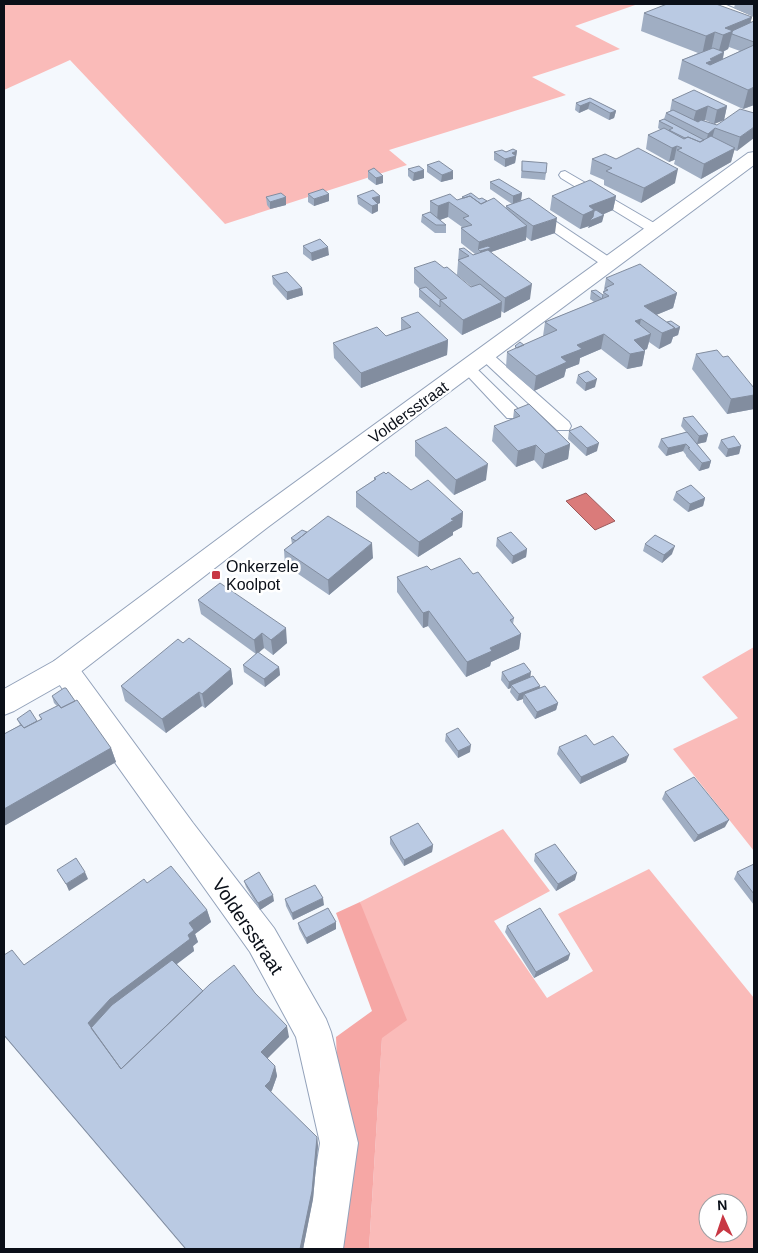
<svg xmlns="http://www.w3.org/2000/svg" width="758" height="1253" font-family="Arial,sans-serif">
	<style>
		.green { fill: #fabbb9; fill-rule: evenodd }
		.forest { fill: #f6a7a5 }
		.water { fill: #da7b7a; stroke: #9c5b5d }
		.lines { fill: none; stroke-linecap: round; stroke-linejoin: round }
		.service-casing { stroke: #93a2ba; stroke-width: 2 }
		.minor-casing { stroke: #93a2ba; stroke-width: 2 }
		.tertiary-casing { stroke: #93a2ba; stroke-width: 2 }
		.service { fill: #fff; fill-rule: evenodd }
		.minor { fill: #fff; fill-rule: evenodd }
		.tertiary { fill: #fff; fill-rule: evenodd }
		.wall { fill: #a0aec3; fill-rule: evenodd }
		.shaded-wall { fill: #828d9f }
		.building { fill: #bacae3; stroke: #828d9f }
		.poi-dot { fill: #c83844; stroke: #fff; stroke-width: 2 }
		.labels { text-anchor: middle; stroke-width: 5; stroke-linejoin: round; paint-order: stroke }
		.street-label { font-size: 16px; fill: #0a0f18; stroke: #fff }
		.poi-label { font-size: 16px; fill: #0a0f18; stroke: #fff; text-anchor: start }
		.near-street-label { font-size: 19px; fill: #0a0f18; stroke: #fff }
	</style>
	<rect width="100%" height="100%" fill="#f4f8fd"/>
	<!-- green -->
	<path class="green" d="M4,4H638L575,26L620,49L532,77L566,95L389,150L407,165L225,224L70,60L4,90Z
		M754,647V851L673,749L738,718L702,677Z
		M503,829L550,891L494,921L547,998L593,971L558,914L649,869L754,998V1249H369L382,1037L360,902ZM708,1203H738V1233H708Z"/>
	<!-- forest -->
	<path class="forest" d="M360,902L407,1020L382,1038L369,1249H329L340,1137L336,1037L372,1011L336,913Z"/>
	<!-- water -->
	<path class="water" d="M586,493L615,521L595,530L566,501Z"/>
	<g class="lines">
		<defs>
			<path id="service" d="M711,4H724L754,17V23Z
				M565,171L661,227L662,230L656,234L651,233L561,178L559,175L561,172Z
				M536,210L540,211L615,261L617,264L615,267H605L532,217L530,214L532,211Z
				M485,351L490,352L569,422L571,426L569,430H557L480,358L478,355L480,352Z
				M468,363L473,365L519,410L521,414L519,418H507L463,371L461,368L463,365Z"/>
			<path id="minor" d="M64,658L74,661L193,823L274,928L326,1019L331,1032L358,1143L343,1249H303L320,1143L296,1037L250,952L54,677L50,669L54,661Z"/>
			<path id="tertiary" d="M754,152V165L268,527L74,677L14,711L4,715V689L54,661L250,515L748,153Z"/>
		</defs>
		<!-- service casing -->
		<use href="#service" class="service-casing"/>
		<!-- minor casing -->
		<use href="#minor" class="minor-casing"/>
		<!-- tertiary casing -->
		<use href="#tertiary" class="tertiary-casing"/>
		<!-- service -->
		<use href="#service" class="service"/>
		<!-- minor -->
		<use href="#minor" class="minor"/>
		<!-- tertiary -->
		<use href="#tertiary" class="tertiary"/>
	</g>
	<!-- wall -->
	<path class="wall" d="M735,4H754V17L734,8Z
		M644,13L752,17L750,23L754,21V105L743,109L678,79L682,60L698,53L641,31ZM729,47L740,51L723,59L724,52H723L728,49Z
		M590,98L616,111L614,118L609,120L588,109L579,113L575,110L576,103Z
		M672,100L727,106L724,120L714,124L705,120L704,121L717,125L754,113L737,151L734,150L731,162L701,179L674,164L675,160H674L669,162L646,149L648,135L661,130L658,128L659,121L664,119L666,113L670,111Z
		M517,151L515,163L505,167L494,160V152Z
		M592,159H616L675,183L641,203L604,185V180L590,174Z
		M522,161L546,173L545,180L521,178Z
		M427,165L453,179L441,182L427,172Z
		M408,169L424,170V178L413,181L408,176Z
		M368,171L383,176V183L376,185L368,179Z
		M490,182L522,193L521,200L555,233L531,241L526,237V240L491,252L530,299L504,313L501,311V317L462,335L419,297V289H420L414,283V268H444L471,287H472L457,275L459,249L473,255L475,254L461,243V228L462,227L448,217L440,220L446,225V233H435L421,222L422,215L430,212V201L457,200L462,198V197L479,199L506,208V206L512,204L490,189Z
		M308,194H329V201L314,206L308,202Z
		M357,196L380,203L378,204V211L372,214L358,204Z
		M552,196H616L613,210L603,214L602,222L588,228L589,226L580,229L550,210Z
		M266,197H286V205L270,209L267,205Z
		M303,246L329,255L312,261L303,254Z
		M272,276L302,288L303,295L287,300L273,284Z
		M606,278L677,293L673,308L656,315L667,322L680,327L678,335L673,337L671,343L659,349L649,342L647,349L644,350L645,351L642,366L627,369L601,349L580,358L579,364L566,369L564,377L534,391L506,367L507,352L515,349V346L524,345L543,336L545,322L594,302L590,299L591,291L603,295Z
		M401,318L448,340L447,355L361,388L334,358L333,343L386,336L401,330Z
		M696,354L723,357L754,388V409L727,414L692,369Z
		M578,375L595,387L585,391L576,383Z
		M514,410L570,444L568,459L542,469L534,460L516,467L492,441L494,426L513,419Z
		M683,418L708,434L706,442L697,444L711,461L709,468L699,471L686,456V455L683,451L666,456L658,447L661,439L686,432L681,426Z
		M569,431L597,451L586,456L568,439Z
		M721,440L741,446L739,454L726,457L718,448Z
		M415,441L486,480L454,495L415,456Z
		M374,478L411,490L463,512L462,527L453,532V535L418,557L356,507V492L374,480Z
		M676,492L705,498L703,506L688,512L673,500Z
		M291,538L373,558L329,595L285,565L284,550L292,544Z
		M497,538L527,549L526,557L512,564L496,546Z
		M645,544L672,554L662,563L643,551Z
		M431,570L473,574L514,618L513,624L521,634L519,649L491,662L490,666L466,677L428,626L423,628L397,592V577Z
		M198,600L287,643L273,655L264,648L258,653L279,667L280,675L265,687L244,672L243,665L256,654L201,614Z
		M183,643L231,669L233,684L205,708L202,706L166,733L125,701L121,686Z
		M502,672L530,677L540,688L558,703L556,710L535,719L523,702V699L517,701L510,692L511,688L508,689L501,680Z
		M52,696L75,701L111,748L116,762L4,826V734L20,725L17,719L37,721L41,719L39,715L57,706L54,703Z
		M446,734L470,752L458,758L445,741Z
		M594,745L626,762L580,784L557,754L559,747Z
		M665,792L725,827L694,842L662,799Z
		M390,837L433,845L432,852L404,866L390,844Z
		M535,854L575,880L556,891L534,861Z
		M754,864V905L734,879L737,872Z
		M244,881L274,901L260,910L246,887Z
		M147,883L207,910L211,922L195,934L198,942L193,946L194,951L177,964L203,991L255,993L289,1037L267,1058L275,1066L277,1076L272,1090L271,1092L317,1137L318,1146L313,1199L303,1249H185L4,1036V955L24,965Z
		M285,899L324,905L293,920L286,906Z
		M298,923L336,929L307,944L299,929Z
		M507,926L570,954L568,960L534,978L505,932Z"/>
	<!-- shaded-wall -->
	<path class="shaded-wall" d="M752,17L747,35L732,34L728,49L718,54L725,28Z
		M715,32L711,51L702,55L706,36Z
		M724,52L720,71L706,63L710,59Z
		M754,87V105L743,109L748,90Z
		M590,102L588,109L579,113L580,106Z
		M708,106L705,120L692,125L696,111Z
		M727,106L724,120L714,124L717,110Z
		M616,111L614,118L609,120L610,113Z
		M754,127V138L737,151L740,137Z
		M715,128L711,142L705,145L708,134Z
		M677,146L674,160L669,162L672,148Z
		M735,148L731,162L701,179L704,164Z
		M517,151L515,163L505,167V159L512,153Z
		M678,169L675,183L641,203L644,188Z
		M424,170V178L413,181L414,173Z
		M453,171V179L441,182L442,175Z
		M383,176V183L376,185V178Z
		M522,193L521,200L513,204V196Z
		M329,194V201L314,206V199Z
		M380,196V203L372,206V198Z
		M616,196L613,210L593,219L604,215L602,222L588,228L589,226L580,229L583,215L589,206Z
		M286,197V205L270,209V202Z
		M449,202L448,217L437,221L438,206Z
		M378,204V211L372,214V206Z
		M557,218L555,233L531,241L533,226Z
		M527,226L526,240L491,252L480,259V251L478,249L479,242Z
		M328,247L329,255L312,261L311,253Z
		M532,284L530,299L504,313L505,298Z
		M302,288L303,295L287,300V292Z
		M677,293L673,308L644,320V306Z
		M502,302L501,317L462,335L463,320Z
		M641,319L638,334L635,321Z
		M680,327L678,335L673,337L671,343L659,349L662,333L675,328Z
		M604,334L601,349L580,358L579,364L566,369L564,377L534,391L536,376L577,345Z
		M651,334L647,349L640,352L645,351L642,366L627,369L630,354L634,340Z
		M448,340L447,355L361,388V373Z
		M597,379L595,387L585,391L586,383Z
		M754,395V409L727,414L731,399Z
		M708,434L706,442L697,444L699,436Z
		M599,443L597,451L586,456L587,448Z
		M570,444L568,459L542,469L545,454Z
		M686,444L683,451L666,456L668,448Z
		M536,445L534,460L516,467L518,451Z
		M741,446L739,454L726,457L728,449Z
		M711,461L709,468L699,471L702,463Z
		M488,464L486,480L454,495L456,480Z
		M705,498L703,506L688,512L690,504Z
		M463,512L462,527L453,532V535L418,557L419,542L451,519Z
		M372,543L373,558L329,595L328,580Z
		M675,546L672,554L662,563L664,555Z
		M527,549L526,557L512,564L513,556Z
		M429,611L428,626L423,628V613Z
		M286,628L287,643L273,655L271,640Z
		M262,633L264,648L256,655L254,640Z
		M521,634L519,649L491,662L490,666L466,677L467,662L490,648Z
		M279,667L280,675L265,687L264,679Z
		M231,669L233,684L205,708L202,694Z
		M531,672L530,680L511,685V688L508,689L509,682Z
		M540,686L539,693L524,694L523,699L517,701L519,694Z
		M199,692L202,706L166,733L162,719Z
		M558,703L556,710L535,719L537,712Z
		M471,745L470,752L458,758V751Z
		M111,748L116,762L4,826V809Z
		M629,755L626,762L580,784L581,777Z
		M729,820L725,827L694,842L698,835Z
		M433,845L432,852L404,866V860Z
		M85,872L88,879L69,891L66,884Z
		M577,873L575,880L556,891L558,884Z
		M273,895L274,901L260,910L258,903Z
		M323,898L324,905L293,920L292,913Z
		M207,910L211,922L195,934L198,942L193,946L194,951L115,1010L95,1033L88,1023L110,999L189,923Z
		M336,922V929L307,944L306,938Z
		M570,954L568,960L534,978L536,972Z
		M287,1026L289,1037L264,1062L261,1052Z
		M275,1066L277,1076L272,1090L268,1096L265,1086Z
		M317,1137L318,1146L313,1199L303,1249H300Z"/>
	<!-- building -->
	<path class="building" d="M667,4H716L752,17L725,28L733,31L723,35L715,32L706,36L644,13Z
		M754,21V42L732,34V31Z
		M754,45V87L748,90L682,60L713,48L724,52L710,59L713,60L706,63L710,65Z
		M694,90L727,106L717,110L708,106L696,111L672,100Z
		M590,98L616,111L610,113L590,102L580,106L576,103Z
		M740,109L754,113V127L740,137L715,128L708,134L666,113L673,110L698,122L701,120L717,125Z
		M664,119L704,140L700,142L688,137L685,138L669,130L673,128L659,121Z
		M664,128L684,139L688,137L700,142L711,136L735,148L704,164L677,150L682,148L677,146L672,148L648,135Z
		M638,148L678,169L644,188L606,171L612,168L592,159L605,154L616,159Z
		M513,149L517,151L512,153L516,156L505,159L494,152L502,150L506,152Z
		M439,161L453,171L442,175L427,165Z
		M522,161L547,163L546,173L522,171Z
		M419,166L424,170L414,173L408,169Z
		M374,168L383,176L376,178L368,171Z
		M499,179L522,193L513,196L490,182Z
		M590,180L616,196L589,206L594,210L583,215L552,196Z
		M323,189L329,194L314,199L308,194Z
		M373,190L380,196L372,198L378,204L372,206L357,196Z
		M281,193L286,197L270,202L266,197Z
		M471,193L479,199L482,198L487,201L481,204L470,196L464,198L462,197Z
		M450,194L457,200L470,196L481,204L494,198L527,226L479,242L461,228L472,225L463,218L469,216L449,202L438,206L430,201Z
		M529,198L557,218L533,226L506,206Z
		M596,210L604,215L589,221L593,217L594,211Z
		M430,212L446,225H436L422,215Z
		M320,239L328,247L311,253L303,246Z
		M488,246L491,248L480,251L478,249Z
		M464,248L473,255L488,250L532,284L505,298L458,260L469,256L459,249Z
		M435,261L444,268L447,267L471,287L480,284L502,302L463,320L440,300L447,298L414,268Z
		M640,264L677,293L644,306L675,328L662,333L641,319L635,321L651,334L634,340L645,351L630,354L604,334L577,345L582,349L561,357L567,362L536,376L507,352L557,330L545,322L609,296L603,292L608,290L605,288L614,284L606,278Z
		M287,272L302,288L287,292L272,276Z
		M426,287L441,300H440V307L419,289Z
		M596,290L603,295L602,299L591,291Z
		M418,312L448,340L361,373L333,343L377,327L386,336L411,327L401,318Z
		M671,321L680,327L675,329V328L667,322Z
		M520,342L524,345L517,348L515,346Z
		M717,350L723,357L728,356L754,388V395L731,399L696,354Z
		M588,371L597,379L586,383L578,375Z
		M529,404L570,444L545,454L536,445L518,451L494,426L520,416L514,410Z
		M693,416L708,434L699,436L683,418Z
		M581,426L599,443L587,448L569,431Z
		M446,427L488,464L456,480L415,441Z
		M687,432L711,461L702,463L688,448H690L686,444L668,448L661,439Z
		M734,436L741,446L728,449L721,440Z
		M384,472L386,474L388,472L411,490L428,480L463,512L451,519L454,520L419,542L356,492L376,479L374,478Z
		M691,485L705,498L690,504L676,492Z
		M328,516L372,543L328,580L284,550Z
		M302,530L307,532L296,541L291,538Z
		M511,532L527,549L513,556L497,538Z
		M655,535L675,546L664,555L645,544Z
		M460,558L473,574L478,572L514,618L510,620L521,634L490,648L492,651L467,662L429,611L423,613L397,577L427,566L431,570Z
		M220,583L286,628L271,640L262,633L254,640L198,600Z
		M189,638L231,669L202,694L199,692L162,719L121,686L178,639L183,643Z
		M258,652L279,667L264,679L243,665Z
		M524,663L531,672L509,682L502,672Z
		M533,676L540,686L519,694L511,685Z
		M545,686L558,703L537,712L524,694Z
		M64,688H66L75,701L61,708L52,696Z
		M77,700L111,748L4,809V734L21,725L24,728L42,719L39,715L59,705L61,708Z
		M30,710L37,721L24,728L17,719Z
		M458,728L471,745L458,751L446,734Z
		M586,735L594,745L613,736L629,755L581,777L559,747Z
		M694,777L729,820L698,835L665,792Z
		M418,823L433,845L404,860L390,837Z
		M555,844L577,873L558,884L535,854Z
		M76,858L85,872L66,884L57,870Z
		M754,864V894L737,872Z
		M171,866L207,910L189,923L194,930L188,935L190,939L110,999L88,1023L121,1069L210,984L234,965L255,993L287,1026L261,1052L275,1066L270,1081L265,1086L317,1137L312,1191L300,1249H186L4,1035V955L12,950L24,965L144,879L147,883Z
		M259,872L273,895L258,903L244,881Z
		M315,885L323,898L292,913L285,899Z
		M328,908L336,922L306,938L298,923Z
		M540,908L570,954L536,972L507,926Z
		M172,960L203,991L121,1069L91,1028L112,1005Z"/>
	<!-- markers -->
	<rect class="poi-dot" x="211" y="570" width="10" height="10" rx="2.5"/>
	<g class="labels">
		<!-- street labels -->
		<g class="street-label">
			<text transform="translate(408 412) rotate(-36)" y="6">Voldersstraat</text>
		</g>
		<!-- poi labels -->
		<g class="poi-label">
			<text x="226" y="572">Onkerzele<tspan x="226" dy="18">Koolpot</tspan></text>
		</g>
		<!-- near-street labels -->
		<g class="near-street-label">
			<text transform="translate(248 926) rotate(56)" y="7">Voldersstraat</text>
		</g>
	</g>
	<!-- border -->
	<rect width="758" height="1253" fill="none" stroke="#0a0f18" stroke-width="10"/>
	<!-- north arrow -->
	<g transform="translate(723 1218) rotate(357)"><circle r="24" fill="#ffffff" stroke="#9d9fa3"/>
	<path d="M0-4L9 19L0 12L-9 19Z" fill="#c83844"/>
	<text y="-8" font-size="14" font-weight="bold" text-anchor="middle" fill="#0a0f18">N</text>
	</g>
</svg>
